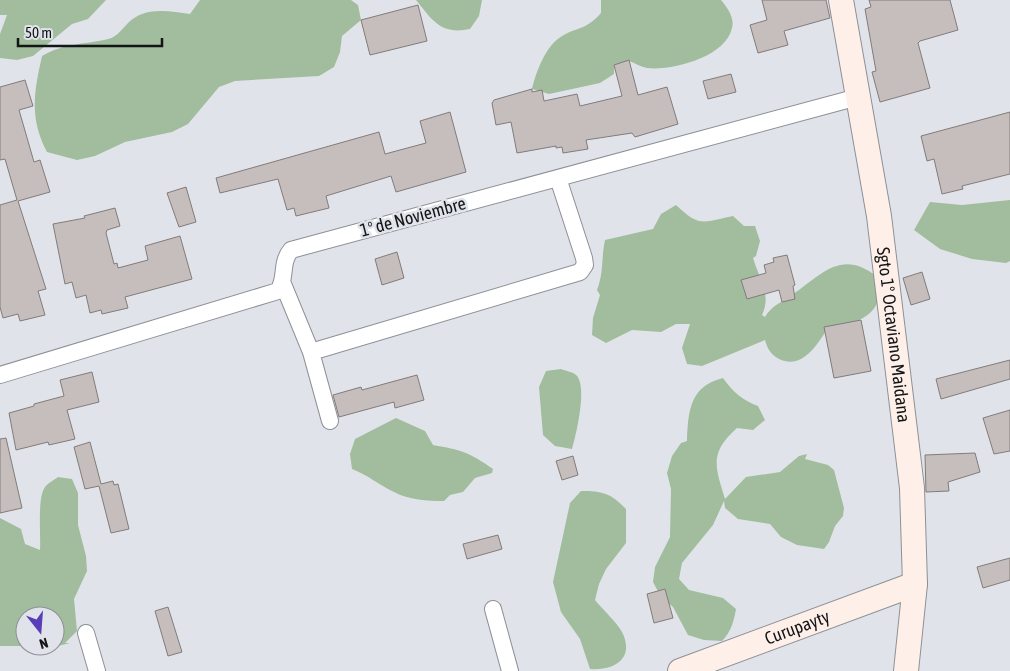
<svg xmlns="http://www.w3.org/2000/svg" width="1010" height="671" font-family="'Asap Condensed',sans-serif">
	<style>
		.green { fill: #a1bd9d }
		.building { fill: #c6bebc; stroke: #827b7a }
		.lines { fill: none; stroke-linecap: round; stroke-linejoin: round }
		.street-casing { stroke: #8d9096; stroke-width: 18 }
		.secondary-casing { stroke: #8d9096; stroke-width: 26 }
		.street { stroke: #fff; stroke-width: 16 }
		.secondary { stroke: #fef0e8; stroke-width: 24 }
		.labels { text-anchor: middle; stroke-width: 5; stroke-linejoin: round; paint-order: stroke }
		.street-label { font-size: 18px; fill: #141517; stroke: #e0e4ea }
	</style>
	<rect width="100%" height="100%" fill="#e0e4ea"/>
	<!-- green -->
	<path class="green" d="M0,0H106L88,19L72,24L33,56L17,60L0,58V34L7,15H0Z
		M200,0H351L358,5L361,20L342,36L340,52L334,67L319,76L235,81L219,87L188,124L172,132L125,142L95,156L77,160L47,152C29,118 34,92 42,56C65,43 80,45 104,40C117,38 120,31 128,23C145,6 169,11 190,14Z
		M416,0H482L479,16L470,29C441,35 433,21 416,0Z
		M601,0H721C727,7 735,18 732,28C726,57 672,71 647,68C641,67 635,63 629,61L614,65V74L600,83L549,94L532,89C536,72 546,45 562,36C580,26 586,30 601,13Z
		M1010,200V261L1006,263L972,259L940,249L914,230L930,202L962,205Z
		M676,205C700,228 703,222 733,216L744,226H755L760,241L756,256L753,258C759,279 772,294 762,315L765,317C771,306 782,302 792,295C821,275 842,248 877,277C877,284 880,295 878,301C870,322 846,324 827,329C817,346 801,370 779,359C771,355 767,348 765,340L702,366L687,364L682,348L690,324H676L661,332L632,330L606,343L592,335L593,318L600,295L597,290C604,272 601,258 605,240L653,229L661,214Z
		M561,369C566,371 573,372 576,375C588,385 576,435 572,449L555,446L543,435L539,387L546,371Z
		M723,378C733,392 742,400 758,406L765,420L753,430L737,428C709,453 715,466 725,499L746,477L780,472L799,456L807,454L805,459L828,465L834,470L844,508L843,516L835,526L829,542L824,549L797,545L781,537L770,524L738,519L725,508L724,501L713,525L682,563L679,579L689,590L723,598L736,609C734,621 731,632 722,641L704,640L688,635L673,607L661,597L653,582L655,567L670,537L671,489L667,473L672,456L681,443L687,441C688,411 690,386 723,378Z
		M396,418L425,431L433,445C461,450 469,452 493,469L492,473L475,478L463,492L450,495L444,501C427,501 409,500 394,492C379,485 368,475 352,469L350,454L355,439Z
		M58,477L72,479L78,493V525L86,556L87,571L74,599L77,631L65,643H70L54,647L31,646H55V616H25V646H0V518L21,529L25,544L40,550C41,534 37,498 45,487C48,483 54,480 58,477Z
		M581,491C602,491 611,493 626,509V543L606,569L599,584L595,600C602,609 619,624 623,634C634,659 614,671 590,669L580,639L561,612L553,582L570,503Z"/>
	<!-- building -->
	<path class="building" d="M762,0H826L830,18L784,31L788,45L758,53L750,25L767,20Z
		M869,0H950L958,30L920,41L918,43L930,88L880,102L872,72L876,71L865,9L871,7Z
		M418,5L427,41L370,55L361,20Z
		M629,60L638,95L667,87L678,124L635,137L632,133L586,140L588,149L563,153L562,147L556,148V146L517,153L511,122L496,125L492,103L494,100L532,89V92L542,90L544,101L577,94L580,106L622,96L614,65Z
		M731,74L736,92L708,99L703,81Z
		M25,80L33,106L19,110L34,162L40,160L50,192L18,201L46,289L38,291L45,315L20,321L18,314L3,318L0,307V205L17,200L5,159L0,160V87Z
		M450,112L466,172L396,192L391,176L326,196L329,208L296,216L294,208L287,210L278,179L220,193L216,178L379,132L385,154L426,143L420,121Z
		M1010,112V174L962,186L963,189L942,194L934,159L927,161L921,136Z
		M186,187L196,222L179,227L167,193Z
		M115,208L120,226L107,230L106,233L114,264L117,263L118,268L148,260L145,246L180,236L192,279L125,297L128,308L102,314L101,310L90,313L86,295L76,298L72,282L65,284L53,224L85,218L84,216Z
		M397,252L404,278L382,285L375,259Z
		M787,255L795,285L793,286L795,299L782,302L779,290L747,299L741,280L766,273L764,265L774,262L773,258Z
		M922,272L930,299L911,305L903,278Z
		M861,320L871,371L834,378L824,327Z
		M1010,360V379L941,399L936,379Z
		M92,372L99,402L67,410L75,439L49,445L48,442L16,450L9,413L34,406V404L64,396L60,380Z
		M417,375L424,400L395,408L394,402L339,417L333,395L361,387L362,390Z
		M1010,410V451L994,454L983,418Z
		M6,438L22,508L0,513V439Z
		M90,442L101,484L113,481L114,485L118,484L129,529L111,533L99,486L85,489L74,447Z
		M975,453L980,472L948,482L949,491L926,492L925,455Z
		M573,456L578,475L562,480L556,461Z
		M498,535L502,549L467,559L463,544Z
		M1010,558V580L983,588L977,567Z
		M665,589L673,618L654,623L647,594Z
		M168,607L182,652L168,656L155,611Z"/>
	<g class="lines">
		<defs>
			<path id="street" d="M283,284L311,352L330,421
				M311,352L580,272L585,265L584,258L558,178
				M0,375L278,291C287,278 280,263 291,250L858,97
				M493,609L510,671
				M86,633L97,671"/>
			<g id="secondary">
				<path id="s1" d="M841,0L879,216L912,488L915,584L906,671"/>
				<path id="s2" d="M680,671L915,584"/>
			</g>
		</defs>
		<!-- street casing -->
		<use href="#street" class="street-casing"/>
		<!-- secondary casing -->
		<use href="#secondary" class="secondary-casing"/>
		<!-- street -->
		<use href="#street" class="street"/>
		<!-- secondary -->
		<use href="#secondary" class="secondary"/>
	</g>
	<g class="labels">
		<!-- street labels -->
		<g class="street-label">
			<text transform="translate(413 217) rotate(-15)" y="6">1º de Noviembre</text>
			<text dy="6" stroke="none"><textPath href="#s1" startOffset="339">Sgto 1° Octaviano Maidana</textPath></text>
			<text dy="6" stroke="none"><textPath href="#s2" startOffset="125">Curupayty</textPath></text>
		</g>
	</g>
	<!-- north arrow -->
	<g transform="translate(40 631) rotate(163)"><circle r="24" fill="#e0e4ea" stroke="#8e9196"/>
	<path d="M0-4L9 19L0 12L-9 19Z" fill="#583fb7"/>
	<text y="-8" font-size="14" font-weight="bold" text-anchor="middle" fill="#141517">N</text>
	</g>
	<!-- scale -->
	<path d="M18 38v8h144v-8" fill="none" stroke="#141517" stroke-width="2.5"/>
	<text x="25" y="38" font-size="15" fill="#141517" stroke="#e0e4ea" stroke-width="4" paint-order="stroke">50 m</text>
</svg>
